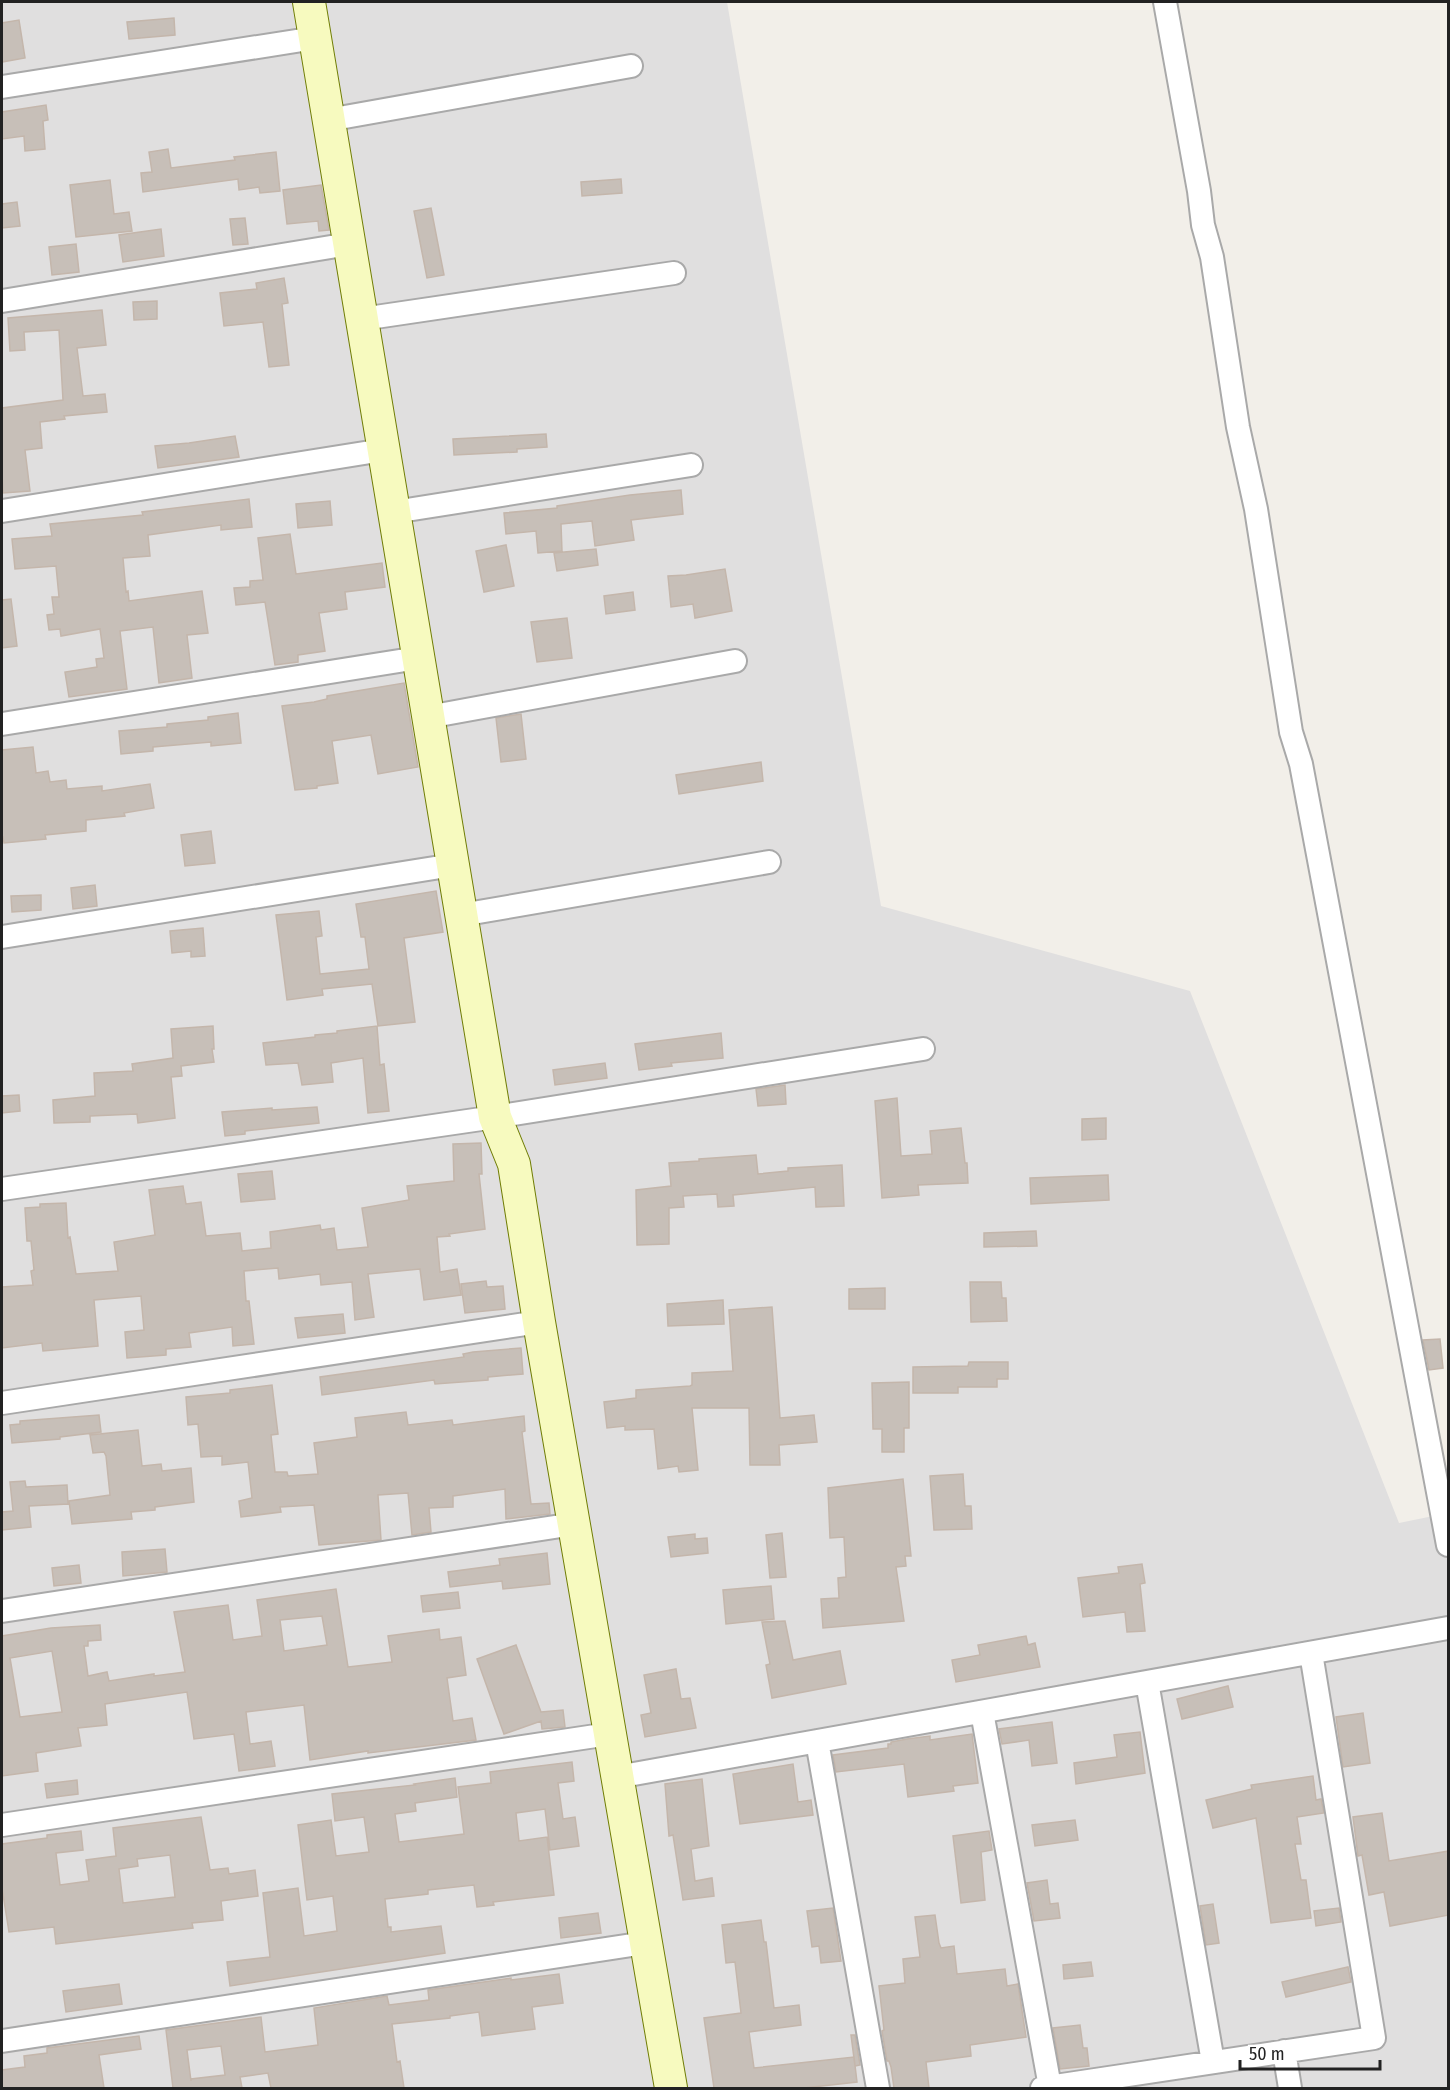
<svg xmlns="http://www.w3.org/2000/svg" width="1450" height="2090" font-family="'Fira Sans Condensed',sans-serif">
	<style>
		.residential { fill: #e0dfdf }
		.building { fill: #c7bfb8; stroke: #c4b6ab; stroke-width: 1.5; fill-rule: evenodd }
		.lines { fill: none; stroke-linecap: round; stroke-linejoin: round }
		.street-casing { stroke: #a9a9a9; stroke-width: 26 }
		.secondary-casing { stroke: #707d05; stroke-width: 34 }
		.street { stroke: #fff; stroke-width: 22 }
		.secondary { stroke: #f7fabf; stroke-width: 32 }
	</style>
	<rect width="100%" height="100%" fill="#f2efe9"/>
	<!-- residential -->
	<path class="residential" d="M2,2H727L881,906L1190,991L1399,1523L1448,1513V2088H2Z"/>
	<!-- building -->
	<path class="building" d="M174,18L175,35L129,39L127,22Z
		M19,20L25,58L2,62V23Z
		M46,105L48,120L43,121L45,149L25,151L24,136L2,139V112Z
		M168,149L171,168L235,160L234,157L276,152L280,191L260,193L259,187L239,190L238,179L143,192L141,173L152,172L149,152Z
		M621,179L622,193L582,196L581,182Z
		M110,180L114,214L129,212L132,231L76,237L70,185Z
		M321,185L329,230L319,231L318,221L287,224L283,190Z
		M17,202L20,226L2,228V204Z
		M431,208L444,275L427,278L414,211Z
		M245,218L248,244L233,245L230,219Z
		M161,229L164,256L123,262L119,235Z
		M76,244L79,272L52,275L49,247Z
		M284,278L288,303L282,304L289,365L269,367L263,322L224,326L220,293L257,289L256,283Z
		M157,301V319L134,320L133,302Z
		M102,310L106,345L77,348L83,396L105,394L107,412L64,416L65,419L40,422L42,448L25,450L30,491L3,493L2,474V408L63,400L59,330L24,332L25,350L10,351L8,318Z
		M546,434L547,447L517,449V452L454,455L453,439Z
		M235,436L239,457L158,468L155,446L189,443Z
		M681,490L683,514L631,520L634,540L595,546L592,521L561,524L562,551L538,553L536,531L506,534L504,513L557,508V506L630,495Z
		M249,499L252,527L221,530V525L148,535L150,556L123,558L126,592L128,591L129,601L202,591L208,633L187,635L192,678L159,683L153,627L120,631L127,689L69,697L65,672L97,667L96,659L104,658L100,629L61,636L60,629L49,630L47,615L54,614L52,597H59L56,566L15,569L12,539L52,536L50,524L143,515L142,512Z
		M330,501L332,525L298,528L296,504Z
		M290,534L296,574L382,563L385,587L345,592L347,609L319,613L325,651L298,655V662L275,665L265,602L236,605L234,588L250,587V581L263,580L258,538Z
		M506,545L514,586L484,592L476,551Z
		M596,549L598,565L557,571L554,553Z
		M725,569L732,611L695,618L693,604L671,607L668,576L686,575Z
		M633,592L635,610L606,614L604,596Z
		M11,599L17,646L2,648V600Z
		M567,618L572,658L537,662L531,622Z
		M404,683L418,767L378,774L371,735L332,741L338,783L317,786V788L295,790L282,706L314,702L327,699V696Z
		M238,713L241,743L211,746V742L153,747V751L121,754L119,731L167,727V724L208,720V717Z
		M521,714L526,759L501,762L496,718Z
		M33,747L36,773L48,771L50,782L66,780L67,789L102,786V791L150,784L154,808L124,813L125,816L86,820V831L45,835L46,839L4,843L3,837H2V750Z
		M761,762L763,781L679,794L676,775Z
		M211,831L215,863L185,866L181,835Z
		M95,885L97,906L73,909L71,888Z
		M436,891L443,932L404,938L415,1022L378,1026L372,984L322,989L323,995L287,1000L276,915L319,911L322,936L316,937L320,974L369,969L365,937H361L356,904Z
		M41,895V910L12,912L11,896Z
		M203,928L205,956L191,957V951L172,953L170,931Z
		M213,1026L214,1049H212L214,1062L181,1066L182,1076L171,1077L175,1118L138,1123L137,1114L90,1116V1122L54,1123L53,1100L95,1096L94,1073L133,1071L132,1064L173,1058L171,1029Z
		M377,1026L380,1065L384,1064L389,1111L368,1113L363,1058L331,1063L333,1082L302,1085L298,1063L266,1065L263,1043L315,1037V1035L337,1033V1031Z
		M721,1033L723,1058L671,1063L672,1066L639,1070L635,1044Z
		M605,1063L607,1078L555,1085L553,1070Z
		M785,1085L786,1104L758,1106L756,1089Z
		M19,1095L20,1111L2,1113V1096Z
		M897,1098L901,1156L932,1154L930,1131L961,1128L965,1163H967L968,1183L918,1185L919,1195L882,1198L875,1101Z
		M317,1107L319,1123L245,1131V1134L225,1136L222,1112L272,1108V1110Z
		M1106,1118V1139L1082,1140V1119Z
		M481,1143L482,1174H479L485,1229L449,1234L450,1236L437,1237L440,1272L457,1269L461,1295L424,1300L420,1269L368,1274L374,1317L355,1320L352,1282L321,1285L320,1274L279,1279L278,1268L244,1271L246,1301H249L254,1344L233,1346L232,1327L189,1333L191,1347L166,1349V1355L127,1358L125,1332L144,1330L141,1296L94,1300L98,1346L43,1351L42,1343L2,1348V1287L33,1285L31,1271L34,1270L31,1241H27L25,1208L40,1207V1204L66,1203L68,1238L70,1237L76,1274L118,1271L114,1242L155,1235L149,1190L183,1186L186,1204L201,1202L206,1236L240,1233L242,1251L271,1248L270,1232L320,1225L321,1230L334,1228L337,1250L368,1247L362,1208L409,1200L407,1186L454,1181L453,1144Z
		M756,1155L758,1174L788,1171V1168L842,1165L844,1206L816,1207L815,1187L733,1195L734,1206L718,1207L717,1194L683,1196L684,1207L669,1208V1244L637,1245L636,1190L671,1186L669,1163L699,1161V1159Z
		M272,1171L275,1199L241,1202L238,1174Z
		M1108,1175L1109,1200L1031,1204L1030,1178Z
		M1036,1231L1037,1246L984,1247V1233Z
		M486,1281L487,1287L503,1286L505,1309L465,1313L461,1284Z
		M970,1282H1001L1002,1298H1006L1007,1321L971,1322Z
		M885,1288V1309H849V1289Z
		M723,1300L724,1324L668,1326L667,1304Z
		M772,1307L780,1418L814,1415L817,1442L779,1445L780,1465H750L749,1408H692L698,1470L679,1472L678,1466L658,1469L654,1429L625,1430V1426L607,1428L604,1402L636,1398V1390L690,1386L692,1385V1373L733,1371L729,1310Z
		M343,1314L345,1333L298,1338L295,1318Z
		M1440,1339L1443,1368L1429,1370L1423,1340Z
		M521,1348L523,1374L488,1377V1380L435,1384L434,1380L322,1395L320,1377L464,1357L463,1354L473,1352Z
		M969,1362H1008V1379H997V1387H958V1393H913V1367L968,1366Z
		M909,1382V1428H904V1452H882V1429H873L872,1383Z
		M272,1385L278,1434L271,1435L275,1472H287L288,1476L318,1474L314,1443L357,1437L355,1418L406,1412L408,1425L452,1420L453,1425L524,1416L525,1431L522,1432L531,1504L549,1503L550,1514L506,1519L505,1489L453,1496V1507L429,1508L431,1532L412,1535L408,1493L378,1495L381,1540L319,1545L314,1505L280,1507L281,1512L241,1517L239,1501L252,1498L248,1462L222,1465V1456L201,1457L198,1424L188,1425L186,1397L230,1393V1390Z
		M99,1415L101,1432L60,1437V1439L12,1443L10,1425L20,1424V1421Z
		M138,1430L142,1466L161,1464L162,1471L191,1468L194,1502L155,1507V1510L131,1512L132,1519L72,1524L69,1501L110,1495L106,1456L104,1452L93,1453L90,1435Z
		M963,1474L965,1506H971L972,1529L934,1530L930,1476Z
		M903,1479L911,1556H905L906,1566L896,1567L904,1621L823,1628L821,1599L839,1598L838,1578L846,1577L844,1537L830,1538L828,1488Z
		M25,1481L26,1487L67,1485L68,1504L29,1506L31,1527L2,1530V1512L13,1511L10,1482Z
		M782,1533L786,1577L770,1578L766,1535Z
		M695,1534V1539L707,1538L708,1553L671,1557L668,1537Z
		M165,1549L167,1572L123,1576L122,1552Z
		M547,1553L550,1584L503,1589L502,1581L450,1587L448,1572L500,1565L499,1559Z
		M1142,1564L1145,1583L1140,1584L1145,1631L1127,1632L1125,1612L1083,1617L1078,1578L1119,1573L1118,1567Z
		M79,1565L81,1583L54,1586L52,1568Z
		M771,1586L774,1619L726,1624L723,1590Z
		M336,1589L348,1667L392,1662L388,1636L439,1629L440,1640L461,1637L466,1675L447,1678L453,1721L472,1718L476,1740L368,1753V1751L310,1760L304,1705L246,1712L250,1744L271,1741L275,1766L239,1771L234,1734L194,1739L187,1692L105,1704L107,1725L78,1728L81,1746L36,1753L38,1771L2,1776V1636L51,1628L100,1625L101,1640L88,1641V1646H84L88,1676L107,1672L109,1681L154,1674V1676L185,1672L174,1612L228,1605L233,1640L262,1636L257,1600ZM322,1616L327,1645L284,1651L280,1620ZM52,1651L62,1712L20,1717L10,1658Z
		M458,1592L460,1608L423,1612L421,1596Z
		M785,1621L793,1660L840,1651L846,1684L772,1698L766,1665L770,1664L762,1622Z
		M1026,1636L1028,1645L1035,1643L1040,1667L956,1682L952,1660L980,1655L978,1645Z
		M516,1645L541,1712L563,1710L565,1727L542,1729L541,1721L504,1734L477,1659Z
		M676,1669L681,1699L690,1698L696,1728L645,1737L641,1715L651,1713L644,1675Z
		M1228,1686L1233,1707L1182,1719L1177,1699Z
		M1363,1713L1370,1763L1343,1767L1336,1717Z
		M1052,1722L1057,1763L1032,1766L1029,1740L1002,1744L999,1729Z
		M1140,1732L1145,1773L1076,1784L1074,1763L1117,1757L1114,1735Z
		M972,1734L978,1783L953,1786L954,1791L908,1797L904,1764L836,1772L833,1755L888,1748V1744H891V1742L907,1739L930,1736V1740Z
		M572,1762L574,1781L558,1783L563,1819L575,1817L579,1846L550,1850L545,1809L516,1813L519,1841L547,1837L554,1895L493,1902L494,1905L477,1907L474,1885L428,1890V1894L385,1899L388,1927H391V1932L441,1926L445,1953L230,1986L227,1962L270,1957L263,1893L298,1888L304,1936L337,1931L333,1896L307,1900L298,1825L331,1820L336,1856L369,1852L364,1817L335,1821L332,1794L415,1785L414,1784L455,1778L457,1797L415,1803L416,1811L395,1814L399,1842L464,1834L458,1787L491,1783L490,1772Z
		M793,1764L798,1802L811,1800L813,1815L740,1824L733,1774Z
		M1313,1776L1316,1800L1321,1799L1324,1813L1297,1817L1301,1844H1295L1301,1880H1306L1311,1918L1271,1923L1256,1818L1213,1828L1206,1800L1252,1789L1251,1785Z
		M702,1779L709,1846L691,1849L695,1881L712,1878L714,1896L683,1900L673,1835L669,1836L665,1784Z
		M77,1780L78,1794L47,1798L45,1784Z
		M1382,1813L1389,1861L1449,1851V1915L1390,1926L1384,1892L1369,1895L1362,1855L1358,1856L1353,1817Z
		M201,1817L210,1870L228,1868L229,1874L255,1870L258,1896L221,1901L223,1920L192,1923L193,1928L56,1944L54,1927L9,1932L2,1888V1844L47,1838V1835L81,1831L83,1850L56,1853L60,1885L89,1881L86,1860L116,1856L113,1828ZM170,1855L175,1897L123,1903L119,1869L138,1866L137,1859Z
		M1075,1820L1078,1840L1035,1846L1032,1825Z
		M989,1831L992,1850L981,1852L985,1900L961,1903L953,1836Z
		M1047,1880L1050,1904L1058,1903L1060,1918L1034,1921L1027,1883Z
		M1213,1904L1219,1943L1206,1945L1200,1906Z
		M833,1908L841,1961L821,1963L819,1946L812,1947L807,1911Z
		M1339,1908L1341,1922L1316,1926L1314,1911Z
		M598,1913L601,1933L561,1938L559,1918Z
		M935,1915L939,1943L941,1948L954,1946L957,1974L1005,1969L1007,1986L1018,1984L1026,2037L970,2045L971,2056L926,2062L929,2088H894L891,2067L889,2061H887L882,2031L884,2030L879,1986L905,1983L903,1959L920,1957L915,1917Z
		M761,1920L764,1942H766L774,2008L799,2005L801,2025L749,2032L754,2068L854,2057L857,2082L804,2088H714L704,2018L741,2013L735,1962L726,1963L722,1925Z
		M1091,1962L1093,1976L1064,1979L1063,1965Z
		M1348,1967L1351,1982L1286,1997L1282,1982Z
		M559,1974L563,2003L532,2007L535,2029L482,2036L479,2012L450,2016V2018L392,2024L397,2062L400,2061L404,2088H271L268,2073L240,2077L242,2088H173L166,2030L261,2017L265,2052L318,2045L314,2008L387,1996L389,2005L429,2000L428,1990L511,1978V1980ZM221,2046L225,2075L191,2079V2081L187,2050Z
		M119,1984L122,2004L66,2012L63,1991Z
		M1080,2025L1083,2048H1087L1089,2066L1060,2069L1053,2028Z
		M851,2035H855L860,2065L855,2066Z
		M139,2036L141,2049L99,2055L104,2088H2V2070L25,2067L24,2056L47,2053V2048Z"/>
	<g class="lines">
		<defs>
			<path id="street" d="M1165,2L1199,191L1203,225L1212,257L1238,427L1256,509L1291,732L1301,764L1448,1545
				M2,87L315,38
				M328,120L631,66
				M2,301L349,244
				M362,319L674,273
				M2,511L383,450
				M394,512L691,465
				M428,717L735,661
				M2,724L418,658
				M461,915L769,862
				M2,937L453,865
				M2,1189L495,1117L923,1049
				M2,1403L539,1322
				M2,1611L574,1524
				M1147,1682L1213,2062
				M982,1712L1050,2087
				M817,1741L878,2088
				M617,1777L1448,1628
				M2,1825L609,1734
				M2,2041L645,1943
				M1284,2051L1290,2088
				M1042,2088L1374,2038L1311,1653"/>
			<path id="secondary" d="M309,2L495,1117L514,1164L539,1322L671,2088"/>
		</defs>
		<!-- street casing -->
		<use href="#street" class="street-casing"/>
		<!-- secondary casing -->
		<use href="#secondary" class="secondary-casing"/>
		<!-- street -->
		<use href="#street" class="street"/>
		<!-- secondary -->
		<use href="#secondary" class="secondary"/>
	</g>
	<!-- border -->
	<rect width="1450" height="2090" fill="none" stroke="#222222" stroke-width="6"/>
	<!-- scale -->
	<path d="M1240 2060v9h140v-9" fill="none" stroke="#222222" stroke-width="3"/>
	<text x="1249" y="2060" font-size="18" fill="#222222" stroke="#ffffff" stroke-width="4.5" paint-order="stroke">50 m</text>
</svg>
